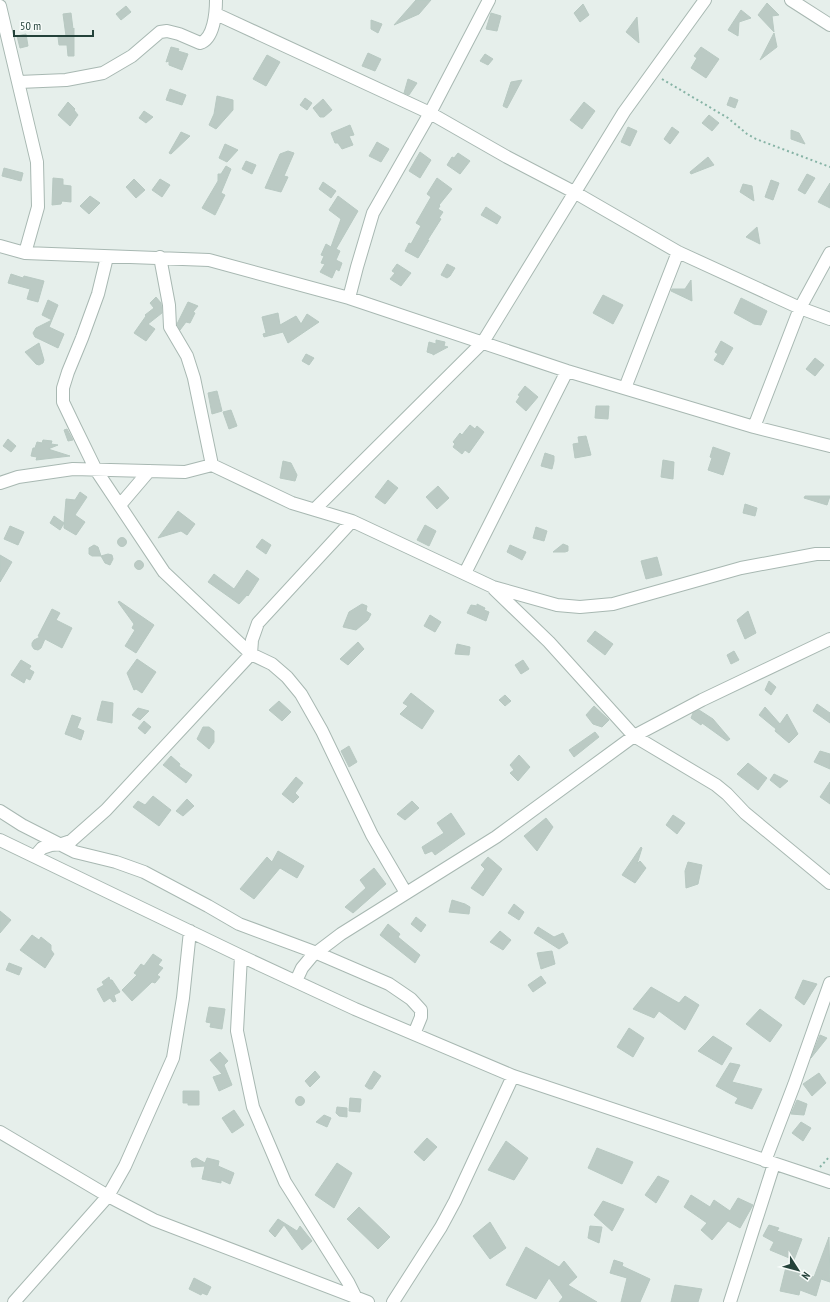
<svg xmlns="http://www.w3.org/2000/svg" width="830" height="1302" font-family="'PT Sans Narrow',sans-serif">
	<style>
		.building { fill: #bbcac4; stroke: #b8c9c2 }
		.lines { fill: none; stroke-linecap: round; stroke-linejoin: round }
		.minor-casing { stroke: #a8b8b2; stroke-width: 14 }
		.path { stroke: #86b3a5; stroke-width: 2; stroke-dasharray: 2 3; stroke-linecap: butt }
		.minor { stroke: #fff; stroke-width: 12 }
	</style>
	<rect width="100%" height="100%" fill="#e6efeb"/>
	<!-- building -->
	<path class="building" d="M416,0H431L419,14L394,25Z
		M767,3L779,15L772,16L774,32L758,15Z
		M583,4L589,15L580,22L574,13Z
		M126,6L131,12L121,20L116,14Z
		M741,10L751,18L739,22L738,36L728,30Z
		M71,13L73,29L74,28V56H68L67,45H59L58,37L66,36L63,14Z
		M491,13L501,16L497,31L486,29Z
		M637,17L639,43L626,32Z
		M371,20L382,24L378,33L371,29Z
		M774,33L777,47L760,60Z
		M26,34L28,46L20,48L17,36Z
		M171,47L179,49L178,51L188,54L182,70L169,65V61L166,62Z
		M701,47L719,59L706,78L691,68L697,58L694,56Z
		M368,53L381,59L375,71L362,66Z
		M485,54L493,59L488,65L480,61Z
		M267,55L280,62L266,86L253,79Z
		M408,79L417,83L409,95L404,93Z
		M522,80L507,108L503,106L511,82Z
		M170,89L186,95L182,105L166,100Z
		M217,96L233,100V110L216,129L209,125L214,114Z
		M730,97L738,100L735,108L727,105Z
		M305,98L312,103L307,110L300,105Z
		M323,99L332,110L324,117H320L313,108Z
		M68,102L75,109L74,110L78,115L70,126L58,115Z
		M584,102L595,111L582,129L570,120Z
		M144,111L153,117L146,123L139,118Z
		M709,115L719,123L712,131L702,123Z
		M350,125L354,135L349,136L353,145L342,149L338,143H335L331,133Z
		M628,127L637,131L630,146L621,142Z
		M672,127L679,132L670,144L664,139Z
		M791,130L799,133L805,144L791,139Z
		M181,132L190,136L171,154L169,153Z
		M377,142L389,149L381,162L369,156Z
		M225,144L238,150L227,162L219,158Z
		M288,151L294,153L284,176L288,177L281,192L265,188L280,154Z
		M420,152L431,160L420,178L409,171Z
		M458,153L470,161L460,174L447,165L452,157L454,158Z
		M708,157L714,165L691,174L690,172Z
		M246,161L256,165L252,174L242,169Z
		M226,166L231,169L221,193L225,195L215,215L202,208L218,181V174H221Z
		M4,168L23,173L21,181L2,176Z
		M807,174L815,178L805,194L798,190Z
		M53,178L63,179V185L71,186V202L62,201L61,204L52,205Z
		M437,178L452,189L439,205L440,206L438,209L443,212L439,218L441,219L427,241L429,240L418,258L405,251L409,243L411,244L421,226L416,223L431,197L427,194Z
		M134,179L145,190L136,198L126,187Z
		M160,179L170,185L162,197L152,190Z
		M771,180L779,183L773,200L765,197Z
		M323,182L336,191L331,198L319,189Z
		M830,183V208L818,202Z
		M743,184L752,186L754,201L740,192Z
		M90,196L100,203L89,214L80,206Z
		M338,196L358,211L336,249L340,251L336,260L342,263L339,271L336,269L332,278L320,272L325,264L321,263L324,256L321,255L326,244L331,247L341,219L329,210Z
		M486,207L501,217L497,224L481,215Z
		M757,227L760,244L746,237Z
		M397,264L411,273L401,286L390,279L395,273L392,271Z
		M447,264L455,268L450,276L447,278L441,275Z
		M11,274L23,278L24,276L44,281L38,302L27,299L30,289L8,283Z
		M691,280L692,301L671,291L672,289H685Z
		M603,295L623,305L613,324L593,313Z
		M156,297L161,303L162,313L148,324L155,329L146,341L134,333L146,316L145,315L154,308L150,303Z
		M741,298L767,311L761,325L754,324L734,313Z
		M48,300L58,305L49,327L64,334L58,348L35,337L33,333L36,328L52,320L42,315Z
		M188,302L198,306L193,312L195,313L190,323L186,322L180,330L177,324Z
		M278,313L280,325L296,316L301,324L307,314L319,322L288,343L283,332L264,337L263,334L266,333L262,317Z
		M436,340L445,342L444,346L448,347L433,355V354L427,352L429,342L436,344Z
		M721,341L733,348L723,365L714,360L718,354L715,352Z
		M39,343L44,360L43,363L39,365L36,364L25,352Z
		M306,354L314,358L309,365L302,361Z
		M815,358L824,365L815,376L806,369Z
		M525,386L538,397L526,411L516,402L520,396L518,395Z
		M217,391L222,411L212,414L208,393Z
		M596,406H609L608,419L595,418Z
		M231,410L237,426L229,429L223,412Z
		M470,425L475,429L477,426L484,432L469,453L465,450L462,454L453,447L455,444L453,442L460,433L462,435Z
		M67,429L73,440L68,441L64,430Z
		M586,436L591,455L575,458L573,444L579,443L578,437Z
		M8,439L16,446L11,452L3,446Z
		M43,440L52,441L51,444L58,445L48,449L70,456L36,460L37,457L31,456L33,448H35L37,442L42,443Z
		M713,447L730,453L723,475L708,470L712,458L710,457Z
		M545,453L554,456V461L552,469L541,466Z
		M663,460L674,462L673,479L661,477Z
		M283,461L291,463L297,475L295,481L280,478Z
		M388,480L398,488L385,504L375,497Z
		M438,486L449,498L437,509L426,497Z
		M80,492L87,497L75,515L85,522L76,535L64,528V523L60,530L50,523L54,516L64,523L66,499L75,500Z
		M805,496H830L827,505L804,498Z
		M745,504L757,508L755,516L743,513Z
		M178,511L195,524L187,535L181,531L158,538Z
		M425,525L436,531L429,546L417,540Z
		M10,526L24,532L18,545L4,539Z
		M536,527L547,531L544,541L533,538Z
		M117.5 542a4.5 4.5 0 1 1 9 0a4.5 4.5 0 1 1-9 0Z
		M262,539L271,545L266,554L256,547Z
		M563,544L568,546V551L565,552H553Z
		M94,545L98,547L101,556H92L89,554V548Z
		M510,545L526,552L522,560L507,552Z
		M108,554L112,555L113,559L110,565L105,563L101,556Z
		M0,555L12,562L0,582Z
		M657,557L662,575L646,579L641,561Z
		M134.5 565a4.5 4.5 0 1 1 9 0a4.5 4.5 0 1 1-9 0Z
		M247,570L259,579L248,596L247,595L239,604L208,582L214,574L234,589Z
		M119,601L154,625L136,653L125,646L135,630L132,628L134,624L118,602Z
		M362,604L367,606L366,611L371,614L368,620L356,630L343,627L349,612Z
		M477,604L485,608L484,610L489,612L486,621L467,613L471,605L477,606Z
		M52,609L60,613L56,620L72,628L62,648L45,639L41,648L38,650L34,649L32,646V643L34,640L40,637L38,636Z
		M748,611L756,633L745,639L737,620Z
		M430,615L441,622L435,632L424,626Z
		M595,631L613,644L605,655L587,641Z
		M358,642L364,649L348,665L340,659Z
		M457,644L470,647L469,655L455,654Z
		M734,651L739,660L731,664L727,655Z
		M137,659L156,672L142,693L136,689L134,690L127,673Z
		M21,660L31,666L29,669L34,672L30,680L26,678L24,683L11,675Z
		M523,660L529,669L521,674L515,665Z
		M769,681L776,687L771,695L765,690Z
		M411,693L434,711L422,729L400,714L408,706L403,703Z
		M505,695L511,701L505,706L499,700Z
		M102,701L113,703L112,723L97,720Z
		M279,701L291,712L282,721L269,710Z
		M817,704L830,713V723L813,711Z
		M594,706L609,720L602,727L593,724L586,715Z
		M765,707L780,724L787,714L798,734L789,743L775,731L776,729L759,715Z
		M138,708L149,711L140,720L132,715Z
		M699,710L713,719L730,739L727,741L702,723L701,725L691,718L693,713Z
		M72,715L81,718L77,728L84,731L81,740L65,734Z
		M144,721L151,727L145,734L138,728Z
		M203,727H209L214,731V742L209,749L197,739Z
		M595,732L599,737L574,757L569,750Z
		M349,746L357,762L349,767L341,751Z
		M820,751L830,754V769L814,762Z
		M519,755L530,767L518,781L510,773L514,770L510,765Z
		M171,756L180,764L179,766L192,775L186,783L163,765Z
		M748,763L767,778L758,790L737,774Z
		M774,774L788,781L780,788L770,780Z
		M296,777L303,783L295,793L299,797L293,803L282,794Z
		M830,782V804L820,797Z
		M153,796L171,810L159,826L133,807L138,801L145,805Z
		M187,799L194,806L183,816L176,811Z
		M412,801L419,808L405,820L397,814Z
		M451,813L465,834L435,855L432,851L425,854L422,847L444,833L437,823Z
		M673,815L685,823L677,834L666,825Z
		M546,818L553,827L537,851L524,836Z
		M641,847L642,848L637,864L640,861L646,868L635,883L622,875Z
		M278,851L304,866L297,878L280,868L254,899L240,889L267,857L272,862Z
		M488,857L502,869L483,896L471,888L485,869L481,865Z
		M688,862L702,865L698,884L686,888L685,871Z
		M374,868L386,884L353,913L345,907L366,888L360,880Z
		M452,900L465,904L470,907L469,914L449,912Z
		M514,904L524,912L519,920L508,913Z
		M0,911L11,920L0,933Z
		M416,917L426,925L421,932L411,924Z
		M388,924L400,934L398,937L420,955L415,963L380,935Z
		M538,927L554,937L563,933L568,943L559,949L534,933Z
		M500,931L511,940L503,950L490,942Z
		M32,935L39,940L41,937L51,945V950L54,954L45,968L20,950Z
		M552,951L555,964L541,969L537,953Z
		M153,954L162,960L158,965L163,968L157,975L160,977L155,983L152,982L132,1001L122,990L137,975L134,973L141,964L144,966Z
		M9,963L22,968L19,975L6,970Z
		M541,976L546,983L533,992L528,985Z
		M109,977L110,980H112L120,992L114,995L116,1001L113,1002L110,998L104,1002L97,989L104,985L102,982Z
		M803,980L817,984L804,1005L795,998Z
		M651,987L679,1003L685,996L699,1005L685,1030L659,1011L654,1018L633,1009Z
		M209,1007L225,1009L222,1029L210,1027L211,1023L206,1022Z
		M760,1009L782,1025L770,1042L746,1024Z
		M629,1028L644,1038L633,1057L617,1047Z
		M820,1035L827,1038L811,1058Z
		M713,1036L732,1048L722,1065L698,1051Z
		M220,1052L228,1061L224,1065L232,1085L219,1091L213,1077L222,1074L210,1060Z
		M730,1063L740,1065L732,1082L762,1089L752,1109L735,1103L738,1098L716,1086Z
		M315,1071L320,1077L310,1087L305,1081Z
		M374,1071L381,1076L372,1089H369L365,1086Z
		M819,1073L826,1083L812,1096L803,1084Z
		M183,1091H199V1105H188V1103H183Z
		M295.5 1101a4.5 4.5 0 1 1 9 0a4.5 4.5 0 1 1-9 0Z
		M350,1098L361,1099L360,1112L349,1111Z
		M797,1100L807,1104L804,1115L791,1114Z
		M337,1107L347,1108V1117L339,1116L336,1113Z
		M234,1110L244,1125L232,1133L222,1118Z
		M324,1115L331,1118L327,1127L316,1122Z
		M801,1122L811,1128L803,1141L792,1133Z
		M427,1138L437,1147L424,1161L414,1152Z
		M506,1141L528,1158L514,1180L488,1170Z
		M597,1148L633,1162L622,1184L588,1168Z
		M196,1158L205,1163L207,1158L219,1161L218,1166L234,1173L230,1184L221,1180V1183L202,1179L205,1166L192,1167L191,1161L193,1159Z
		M337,1163L352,1173L334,1208L315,1195Z
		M658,1176L669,1181L656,1203L645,1195Z
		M691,1195L710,1207L714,1200L730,1211L738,1198L753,1205L740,1228L728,1221L712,1240L701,1230L707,1223L684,1207Z
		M603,1201L624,1209L612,1231L594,1215Z
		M359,1207L390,1237L378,1249L347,1219Z
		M278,1219L297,1231L300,1226L312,1241L302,1250L284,1225L275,1237L269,1231Z
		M490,1222L506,1248L490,1259L473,1236Z
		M769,1225L779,1228L777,1231L802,1239L794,1260L770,1250L774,1242L763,1236Z
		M590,1226L602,1227L599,1243L588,1238Z
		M829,1237L830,1282L821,1279L816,1296L800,1290L799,1295L780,1291L786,1267L814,1277Z
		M526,1247L559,1267L564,1261L577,1277L568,1285L597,1302H559L563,1297L549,1278L536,1299L506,1285Z
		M614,1260L623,1263L622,1266L650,1279L640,1302H621L627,1278L610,1273Z
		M194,1278L211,1287L207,1295L202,1293L201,1295L189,1289Z
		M675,1285L702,1289L698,1302H671Z"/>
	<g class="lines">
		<defs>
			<path id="minor" d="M791,0L830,25
				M0,6L37,162L38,207L25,253
				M216,14L430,113L507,157L574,192L678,252L800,308L830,319
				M19,82L66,80L103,73L132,56L160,32L167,31L179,34L200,43C214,39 216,12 216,0
				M0,246L25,253L209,260L349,298L567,371L754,427L830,446
				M107,257L98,294L82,338L68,372L63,388V402L75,427L96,470L164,572L251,654L272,664L287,677L301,694L322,731L372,835L406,893
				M160,257L169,305L170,327L187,356L194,378L212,465L292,503L352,521L493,587L557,605L580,607L613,604L741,568L816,554H830
				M349,298L357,267L373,213L430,113L489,0
				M625,388L678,252
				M754,427L800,308L830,253
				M0,483L18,477L73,469L185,472L212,465
				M120,505L149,471
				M315,509L483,342L624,112L705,0
				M465,573L567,371
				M494,589L549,642L634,736L716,785L727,794L745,813L830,883
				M0,811L22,825L75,852L116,862L144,872L208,906L239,924L317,953L389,984L411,999L421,1010V1017L414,1034
				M0,840L241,956L355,1009L513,1076L830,1182
				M35,856L42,848L51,845L62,844L71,841L106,810L251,654L252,640L258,623L352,521
				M241,956L237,1031L253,1107L285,1182L348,1282L358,1302
				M296,981L302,968L312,956L341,934L496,837L634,736L702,700L830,639
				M0,1132L108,1196L154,1220L368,1302
				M765,1161L794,1085L830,983
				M14,1302L108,1196L125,1166L173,1058L183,998L190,931
				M393,1302L441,1227L455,1201L513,1076
				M730,1302L774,1164"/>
		</defs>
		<!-- minor casing -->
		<use href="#minor" class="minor-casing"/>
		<!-- path -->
		<path class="path" d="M662,79L728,118L747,134L756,139L830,167
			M820,1167L830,1156"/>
		<!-- minor -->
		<use href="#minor" class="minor"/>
	</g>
	<!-- north arrow -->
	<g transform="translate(798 1270) rotate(126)" stroke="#f7fbf9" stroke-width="3" paint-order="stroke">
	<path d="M0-3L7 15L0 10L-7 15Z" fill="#24423a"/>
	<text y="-6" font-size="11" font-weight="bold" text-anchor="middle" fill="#24423a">N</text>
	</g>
	<!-- scale -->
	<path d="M14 30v6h79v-6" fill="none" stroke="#24423a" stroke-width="2"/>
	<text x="20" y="30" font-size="12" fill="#24423a" stroke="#f7fbf9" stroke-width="3" paint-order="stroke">50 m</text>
</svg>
